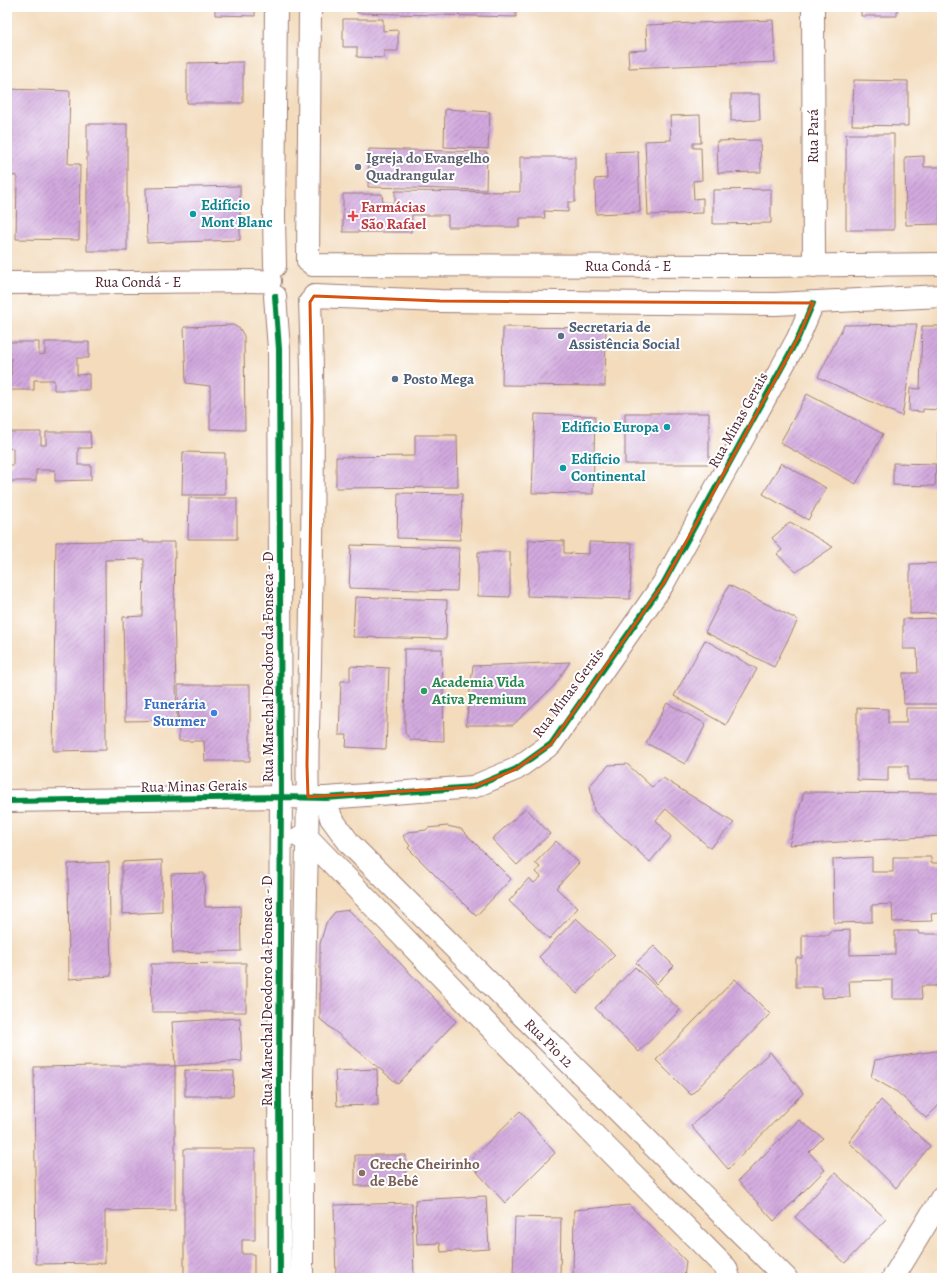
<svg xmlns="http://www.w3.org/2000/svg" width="949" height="1285" font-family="Alegreya,serif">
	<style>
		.building { fill: url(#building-hatch) }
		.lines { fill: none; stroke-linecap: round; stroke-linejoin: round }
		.minor-casing { stroke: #9e7d74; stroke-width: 24 }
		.minor { stroke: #fff; stroke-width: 22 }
		.cycleway-casing { stroke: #fff; stroke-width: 8 }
		.cycleway { stroke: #00873e; stroke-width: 6 }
		.marked { fill: none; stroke: #d8530f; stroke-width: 3; stroke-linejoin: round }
		.worship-dot { fill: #6b7280; stroke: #fff; stroke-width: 1.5 }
		.culture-dot { fill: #0f9aa8; stroke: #fff; stroke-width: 1.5 }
		.health-dot { fill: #e0444e; stroke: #fff; stroke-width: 1.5 }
		.service-dot { fill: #5c6f8a; stroke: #fff; stroke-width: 1.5 }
		.leisure-dot { fill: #2e9e5b; stroke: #fff; stroke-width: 1.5 }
		.shop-dot { fill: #3f7fe0; stroke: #fff; stroke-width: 1.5 }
		.education-dot { fill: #8d6e63; stroke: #fff; stroke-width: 1.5 }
		.labels { text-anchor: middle; stroke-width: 4; stroke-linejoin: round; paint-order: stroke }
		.street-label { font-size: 15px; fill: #4a1f2b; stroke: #fff }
		.worship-label { font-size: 15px; font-weight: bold; fill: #5b616d; stroke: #fff; text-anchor: start }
		.culture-label { font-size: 15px; font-weight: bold; fill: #0d838f; stroke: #fff; text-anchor: start }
		.health-label { font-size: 15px; font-weight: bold; fill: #be3a42; stroke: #fff; text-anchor: start }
		.service-label { font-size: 15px; font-weight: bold; fill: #4e5e75; stroke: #fff; text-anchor: start }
		.leisure-label { font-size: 15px; font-weight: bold; fill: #27864d; stroke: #fff; text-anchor: start }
		.shop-label { font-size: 15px; font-weight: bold; fill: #366cbe; stroke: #fff; text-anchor: end }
		.education-label { font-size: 15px; font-weight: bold; fill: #785e54; stroke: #fff; text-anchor: start }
	</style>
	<defs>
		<pattern id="building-hatch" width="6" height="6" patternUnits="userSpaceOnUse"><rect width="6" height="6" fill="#d2a9de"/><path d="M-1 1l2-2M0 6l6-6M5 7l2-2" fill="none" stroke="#ac89b4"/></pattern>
	</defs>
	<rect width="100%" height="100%" fill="#fff"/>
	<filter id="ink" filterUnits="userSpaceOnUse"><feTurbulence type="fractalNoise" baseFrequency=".025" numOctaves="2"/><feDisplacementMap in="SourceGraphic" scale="8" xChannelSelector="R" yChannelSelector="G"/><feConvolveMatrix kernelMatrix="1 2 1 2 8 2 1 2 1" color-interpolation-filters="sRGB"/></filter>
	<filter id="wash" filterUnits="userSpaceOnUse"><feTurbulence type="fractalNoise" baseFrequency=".012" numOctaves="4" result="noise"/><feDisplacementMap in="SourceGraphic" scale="16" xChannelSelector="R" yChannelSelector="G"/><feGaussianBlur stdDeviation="0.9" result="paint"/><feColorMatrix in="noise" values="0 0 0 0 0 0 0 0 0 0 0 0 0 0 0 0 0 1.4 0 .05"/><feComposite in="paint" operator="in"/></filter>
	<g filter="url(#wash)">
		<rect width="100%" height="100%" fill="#f3dbbc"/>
		<g id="blocks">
			<!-- building -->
			<path class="building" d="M215,7H255V16L215,15Z
				M357,7H516V17L357,13Z
				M686,7H727V8L685,10Z
				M861,7H897V16H861Z
				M343,19H383V31L398,30V51H384V58L357,57V47H343Z
				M773,20L775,62L629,68L628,51L647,50L646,25Z
				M243,62V103H187V63Z
				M854,80L908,81V126L852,125Z
				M7,89L70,91L68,164H80L79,240L16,239L17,176L7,175Z
				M731,94H759L760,120L731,121Z
				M445,109L490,112L488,149L444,147Z
				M700,115L701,143H693V148H701L702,180L693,181L694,199L703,198V213L648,215L645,141L671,140L670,116Z
				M87,124H127V251H87Z
				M846,134H894V230H846Z
				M760,140L761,172L718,173L717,141Z
				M369,149L487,152L486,190L368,187Z
				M638,151L640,212L596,214L595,179L607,178L606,152Z
				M924,156V167H942V204H940V224L906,225L905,157Z
				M520,157H575V202H568V212L544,211L545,218H520V227H448V215H412L411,232H343V194H382L383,203H395V191L520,192Z
				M240,186V240L147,243L146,188Z
				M771,189V223L713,224V190Z
				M917,324L902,416L818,377L844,325Z
				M233,325L240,329L244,336L245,430L210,429V386L186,383L184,327Z
				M922,326H942V410L923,409V412L909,411L910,388L920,389Z
				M503,327L606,328L605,386L502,385Z
				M7,342H39V355L45,354V342H89V358H77V375L89,374V390H54V380H34V390H7V375H11V358H7Z
				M807,394L883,434L856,484L780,443Z
				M625,413H709V464H625Z
				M535,414L595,416L593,494L532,493Z
				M938,423H942V468H938Z
				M7,432H41V445H46V432H90L91,448H78V465H91V480L55,481V470H36V481H7V465H13V448L7,449Z
				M415,435H457L458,487L336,488V457L415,456Z
				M183,452L225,453V495H182Z
				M781,463L826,488L808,520L763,494Z
				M893,463L936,464L935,486L893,485Z
				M398,493L462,494L460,540L397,538Z
				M189,498H237V539H188Z
				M790,522L833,547L796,572L777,554L782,550L772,538Z
				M144,540L143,542H175L174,616L177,720L125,721L123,617L143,616L144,559L105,560L106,750L53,751L56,542Z
				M529,540L564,541V553L589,554V542L632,543L630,599L527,596Z
				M351,545L459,548L457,591L349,588Z
				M478,552H510V597L478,596Z
				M942,563V613L910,614V564Z
				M729,585L798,620L774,667L705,632Z
				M355,597L447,600L446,639L353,637Z
				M942,618V704H904L903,673H918L917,649H903V619Z
				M705,640L757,669L726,725L674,696Z
				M404,649H442L444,741L411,740L405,733Z
				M570,662L554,686L513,725H466L473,666Z
				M350,666L389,668L386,749L346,747L347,735H339L341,681H350Z
				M178,685H250V761H205L204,741H179Z
				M667,703L706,724L685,764L646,743Z
				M857,708L888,709V723H906V708H942V780H908V766H888V781L857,780Z
				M627,764L652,787L663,778L734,823L710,848L666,809L656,820L671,837L650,862L594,811L590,785L609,765Z
				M804,792L942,793V836L789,845Z
				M526,808L550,834L517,865L492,839Z
				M447,826L461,829L511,879L476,916L408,848L410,846L403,836L408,832L426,830L428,828Z
				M556,841L579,863L556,888L578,908L549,939L509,901L529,878L534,883L541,877L536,872L540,867L535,863Z
				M872,857V872H893V857H931V863H942V913L931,914L932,921L893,922L892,904L872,905V922L834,923L833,859Z
				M162,860V912L122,914V862Z
				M109,862L111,976L69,979L68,864Z
				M204,873L205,907L240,906L241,951L173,953L171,874Z
				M349,910L456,1021L398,1084L320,1019V944L326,923L335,912Z
				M576,918L615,955L577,994L539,957Z
				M850,930V955L895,954V931H918L919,934H942V986H921L922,999H893V980L849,981L850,997L822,998V987H796V958H802V935H829L830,931Z
				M654,946L674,966L656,984L636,963Z
				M246,963V1012H152L151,964Z
				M635,967L680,1010L639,1052L595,1008Z
				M735,979L770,1014L691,1095L656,1060Z
				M240,1018L242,1061L175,1066L172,1022Z
				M942,1050V1102L926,1118L897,1092L871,1077L875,1060Z
				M770,1052L803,1093L728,1169L691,1126Z
				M104,1066H175V1210L105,1211V1263L36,1264L34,1067Z
				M377,1069L378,1105L337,1106L335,1071Z
				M185,1070L234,1071L233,1096H185Z
				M881,1100L930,1146L896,1188L849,1142Z
				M520,1111L555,1153L505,1203L468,1162Z
				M799,1120L823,1138L809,1152L825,1170L774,1221L738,1181Z
				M184,1149H255V1240H242V1254H254V1278H184Z
				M355,1155H406V1185L355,1186Z
				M835,1173L886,1219L845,1263L795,1217Z
				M486,1196L489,1249L441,1252L440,1243L417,1244L415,1200Z
				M412,1203L414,1278H336L334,1205Z
				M629,1205L686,1261L684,1278H573L574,1210Z
				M515,1217L561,1218L560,1278H513Z"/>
		</g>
	</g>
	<g filter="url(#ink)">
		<use href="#blocks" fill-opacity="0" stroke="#9e7d74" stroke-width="1"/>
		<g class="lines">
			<defs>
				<path id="minor" d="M813,7L814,266
					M308,261L310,7
					M313,265L763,266L942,264
					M275,266L274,217L276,7
					M7,283L270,281
					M275,296L279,349L281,797L279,1079L280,1278
					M314,296L440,301L775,304L942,296
					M326,798L331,818L350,844L786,1278
					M7,801L281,797L326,798L473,787L516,769L551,744L663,584L798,338L813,303
					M300,837H307L597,1138L726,1268L729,1278
					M302,1278V1079L308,797C306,753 309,709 310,665C312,544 315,423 310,302
					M893,1278L942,1197"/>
			</defs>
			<!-- minor casing -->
			<use href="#minor" class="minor-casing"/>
			<!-- minor -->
			<use href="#minor" class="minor"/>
			<defs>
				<path id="cycleway" d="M275,296L279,349L281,797L279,1079L280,1278
					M7,801L281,797L326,798L473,787L516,769L551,744L663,584L798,338L813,303"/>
			</defs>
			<!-- cycleway casing -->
			<use href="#cycleway" class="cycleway-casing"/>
			<!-- cycleway -->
			<use href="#cycleway" class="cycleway"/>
		</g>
	</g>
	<!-- marked area -->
	<path class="marked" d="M314,296L440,301L813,303L798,338L663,584L551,744L516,769L473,787L308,797L307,765L312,419L310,302Z"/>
	<!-- markers -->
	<circle class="worship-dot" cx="358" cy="167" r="4"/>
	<g class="culture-dot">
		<circle cx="193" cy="214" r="4"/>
		<circle cx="667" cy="427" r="4"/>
		<circle cx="563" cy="468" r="4"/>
	</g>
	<path class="health-dot" d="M351 210h4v4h4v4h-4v4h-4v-4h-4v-4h4z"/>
	<g class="service-dot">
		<circle cx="561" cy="336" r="4"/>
		<circle cx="395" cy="379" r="4"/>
	</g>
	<circle class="leisure-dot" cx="424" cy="691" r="4"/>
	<circle class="shop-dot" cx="214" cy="713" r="4"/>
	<circle class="education-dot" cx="362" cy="1173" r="4"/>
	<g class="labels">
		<!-- street labels -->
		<g class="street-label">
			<text transform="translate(813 136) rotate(-90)" y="5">Rua Pará</text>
			<text x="628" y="271">Rua Condá - E</text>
			<text x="138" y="287">Rua Condá - E</text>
			<text transform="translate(738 420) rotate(-61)" y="5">Rua Minas Gerais</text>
			<text transform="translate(268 667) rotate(-90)" y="5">Rua Marechal Deodoro da Fonseca - D</text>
			<text transform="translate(568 693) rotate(-53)" y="5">Rua Minas Gerais</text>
			<text transform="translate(194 786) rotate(-1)" y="5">Rua Minas Gerais</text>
			<text transform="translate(267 991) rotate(-90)" y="5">Rua Marechal Deodoro da Fonseca - D</text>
			<text transform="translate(549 1043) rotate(45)" y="5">Rua Pio 12</text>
		</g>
		<!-- worship labels -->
		<g class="worship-label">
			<text x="366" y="163">Igreja do Evangelho<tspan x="366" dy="17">Quadrangular</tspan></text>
		</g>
		<!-- culture labels -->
		<g class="culture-label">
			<text x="201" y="210">Edifício<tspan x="201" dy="17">Mont Blanc</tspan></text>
			<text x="659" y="432" text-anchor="end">Edifício Europa</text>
			<text x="571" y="464">Edifício<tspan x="571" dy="17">Continental</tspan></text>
		</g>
		<!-- health labels -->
		<g class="health-label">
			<text x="361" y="212">Farmácias<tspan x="361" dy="17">São Rafael</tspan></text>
		</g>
		<!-- service labels -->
		<g class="service-label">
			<text x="569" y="332">Secretaria de<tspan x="569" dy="17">Assistência Social</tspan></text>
			<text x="403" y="384">Posto Mega</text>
		</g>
		<!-- leisure labels -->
		<g class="leisure-label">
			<text x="432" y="687">Academia Vida<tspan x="432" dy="17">Ativa Premium</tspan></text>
		</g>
		<!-- shop labels -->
		<g class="shop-label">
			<text x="206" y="709">Funerária<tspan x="206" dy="17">Sturmer</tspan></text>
		</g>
		<!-- education labels -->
		<g class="education-label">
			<text x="370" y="1169">Creche Cheirinho<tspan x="370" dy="17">de Bebê</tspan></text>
		</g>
	</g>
	<!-- margin -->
	<rect width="949" height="1285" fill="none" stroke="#fff" stroke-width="24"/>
</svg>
